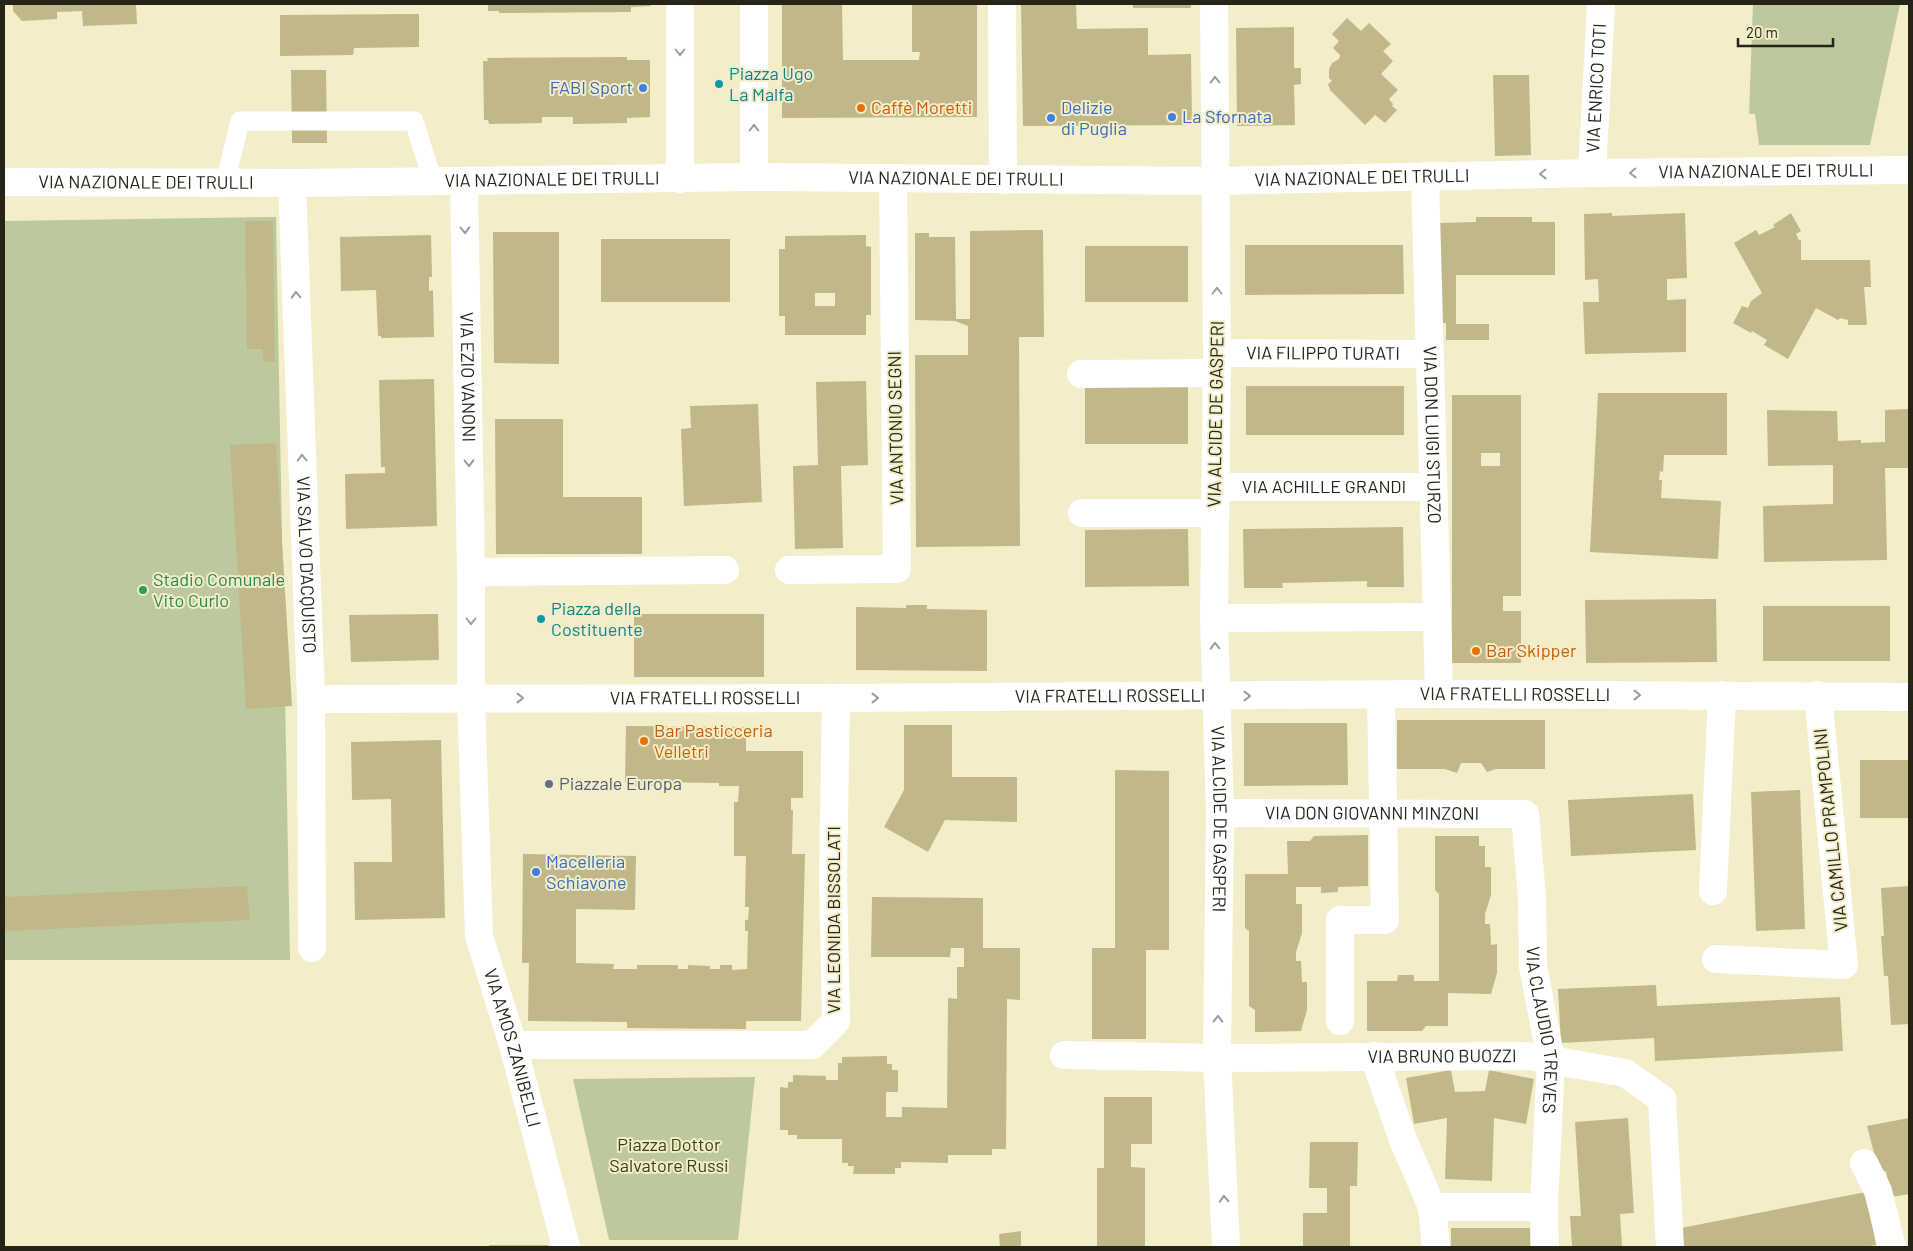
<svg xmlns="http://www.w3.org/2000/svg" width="1913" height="1251" font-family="Barlow,sans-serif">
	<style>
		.green { fill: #bdc89f }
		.building { fill: #c0b889; fill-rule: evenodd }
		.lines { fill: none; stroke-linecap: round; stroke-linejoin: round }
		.service { stroke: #fff; stroke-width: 19 }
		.minor { stroke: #fff; stroke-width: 28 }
		.tertiary { stroke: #fff; stroke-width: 28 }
		.oneway { stroke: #9d9c97 }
		.culture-dot { fill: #0f9aa8; stroke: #f3edc9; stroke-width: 2 }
		.shop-dot { fill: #3f7fe0; stroke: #f3edc9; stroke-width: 2 }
		.food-dot { fill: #e8710a; stroke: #f3edc9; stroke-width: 2 }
		.leisure-dot { fill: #2e9e5b; stroke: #f3edc9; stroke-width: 2 }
		.service-dot { fill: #5c6f8a; stroke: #f3edc9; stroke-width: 2 }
		.labels { text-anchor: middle; stroke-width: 4; stroke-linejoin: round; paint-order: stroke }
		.culture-label { font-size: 18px; fill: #0d838f; stroke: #f3edc9; text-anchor: start }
		.shop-label { font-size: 18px; fill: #366cbe; stroke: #f3edc9; text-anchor: start }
		.street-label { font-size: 18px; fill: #262417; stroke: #f3edc9 }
		.food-label { font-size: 18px; fill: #c56008; stroke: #f3edc9; text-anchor: start }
		.leisure-label { font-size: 18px; fill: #27864d; stroke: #f3edc9; text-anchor: start }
		.service-label { font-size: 18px; fill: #4e5e75; stroke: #f3edc9; text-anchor: start }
		.park-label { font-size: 18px; fill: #38420e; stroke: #f3edc9 }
	</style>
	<rect width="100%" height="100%" fill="#f3edc9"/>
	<!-- green -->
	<path class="green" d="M1753,4H1900L1870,145H1759L1755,114H1749Z
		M276,217L290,960H4V221Z
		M755,1077L738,1240H609L573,1079Z"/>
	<!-- building -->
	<path class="building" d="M13,4H136L137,24L83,26L82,11L57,12V19L22,21L13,11Z
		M488,4H651V6L631,7V12L499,13V11H488Z
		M782,4H842L843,60H919L920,52H912V4H977V117L782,118Z
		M1021,4H1076L1077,29L1148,28V55L1191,54L1192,125L1023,126Z
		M1133,4H1191V8H1133Z
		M419,14V47L354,48L353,55L280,56V15Z
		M1347,18L1361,31L1369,23L1391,44L1383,51L1393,61L1381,74L1398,90L1389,99L1393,104L1392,106L1397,110L1385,123L1375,115L1365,125L1330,90L1328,84L1332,81L1329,78V69L1332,63L1339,59L1340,55L1333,48L1339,41L1332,34Z
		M1294,27V68H1301V84L1294,85L1295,125L1237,126L1236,28Z
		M627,57V60H650V117L627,118V123L573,124V117H542V123L489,124L488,120H484L483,61H488L487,58Z
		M291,70H326L327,143H292Z
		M1493,75H1529L1531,155L1495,156Z
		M1612,213V216L1685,213L1687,278L1667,279V300L1686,299V352L1585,354L1583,302H1599L1598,279L1585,280L1584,214Z
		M1791,213L1801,231L1796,234L1799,240H1801V260H1870L1871,287H1864L1867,325H1848V320L1840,318L1838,320L1816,308L1788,359L1764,345L1767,340L1752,331L1751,333L1733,323L1742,306L1748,308L1751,301L1762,293L1734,243L1756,230L1759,235L1775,227L1773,225Z
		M1476,217H1532V222H1555V275H1456V324H1489V340H1446V323H1437L1440,223L1476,222Z
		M245,221H273L275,362H263V349H247Z
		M1043,230L1044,337H1019L1020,546L916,547L915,355H968V326L955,321L915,320V233H929V237H955L956,319H970V231Z
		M493,232H559V364L494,363Z
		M431,235L432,277H429V291L433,290L434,337L381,338V336H378L376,290L341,291L340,237Z
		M866,235V246L871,247V315H866V335H785V316H779V249H785V236ZM815,293H835V306H815Z
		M601,239H730V302H601Z
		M1245,245H1403L1404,294L1245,295Z
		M1085,246H1188V302H1085Z
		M434,379L437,526L346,529L345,474L385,473V467H381L379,380Z
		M866,381L868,465L841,466L843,548L795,549L793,466L818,465L816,382Z
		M1246,386H1404V435H1246Z
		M1085,387H1188V444H1085Z
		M1598,393H1727V455H1664L1663,472L1660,471L1659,480H1662L1661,498L1721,501L1718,559L1590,552Z
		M1452,395H1521V596H1503V611H1521V663H1452ZM1481,453H1500V466H1481Z
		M758,404L762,502L684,506L681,429L691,428L690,406Z
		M1909,409V468H1885L1887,560L1764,562L1763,506L1833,504V465L1768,466L1767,410L1837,411L1838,441L1861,440V443L1885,442V410Z
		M495,419H563V497H642V554H496Z
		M276,443L292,706L246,709L230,445Z
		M1403,527L1404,587H1367V581L1282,583L1283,588H1244L1243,529Z
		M1188,529L1189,586L1085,587V530Z
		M1716,599L1717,662L1586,663L1585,600Z
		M906,605H927V609L987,610V671L856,670V607L906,608Z
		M1763,606H1890V661H1763Z
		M438,614L439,660L351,662L349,615Z
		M634,614H764V677H634Z
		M1397,720H1545V769H1496L1487,772L1481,763H1461L1457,773L1445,769H1397Z
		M1244,723H1347L1348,785L1244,786Z
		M904,725H952V777H1017V822L945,820L928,852L884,827L904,790Z
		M626,726L746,727V751H803V798H791V810H793L792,854H805L801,1021H746V1029L627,1028V1022L528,1021L529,963H522L523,854L636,856L635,910L576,909V963L614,964L613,969H637V965H678V969H688V965L710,966V969H720V965H732V970L747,969L748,931H745V920H748L749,907H745L746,856H734V802H738L739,786H719V783L653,782V786H634V782H625Z
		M441,740L445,918L355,920L354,862H392L391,799L352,800L351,742Z
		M1860,760H1909V818H1860Z
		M1115,770L1169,771V950H1146V1039H1092V948H1115Z
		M1800,790L1805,929L1756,931L1751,792Z
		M1693,794L1696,850L1571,856L1568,800Z
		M1368,835V886L1338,887V892L1321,893V887H1296V904H1302V933L1296,952V961H1301L1302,982H1307V1010L1301,1031L1255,1032V1010L1249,1006V931L1245,928V874H1288L1287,841H1310L1314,836Z
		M1435,836H1479V846H1485V867H1491V895L1485,914V924H1490L1491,945L1497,944V973L1491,994L1448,993V1026H1426L1422,1031H1367V981H1397L1398,975H1414V981H1439V894L1435,890Z
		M247,886L250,920L4,931V897Z
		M1909,886V1024L1891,1025L1888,976H1884L1881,936H1884L1881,888Z
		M872,897L983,898V948H1020V1000L1007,999L1006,1149H992V1155H948V1163L901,1162V1168H895V1174H853L854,1166H848V1163H842V1139H797V1135H788V1130H780V1087L788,1088V1082H793V1075L826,1076V1080H838V1063H842V1057L887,1056V1064H892V1070H898V1092H886V1117H902V1107L947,1108L948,998L957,999V967H964V948H951L950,957H871Z
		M1656,985L1657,1006L1840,997L1843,1051L1655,1061L1654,1038L1561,1043L1558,989Z
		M1451,1070L1455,1092L1485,1091L1489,1070L1534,1079L1526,1124L1494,1118L1492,1181L1445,1179L1447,1118L1414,1124L1406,1078Z
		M1104,1097H1152V1144H1131V1167L1145,1168V1247H1097V1168H1104Z
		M1628,1118L1634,1213L1620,1214L1622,1247H1572L1570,1216H1581L1575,1122Z
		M1909,1118V1194L1891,1197L1886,1171L1879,1172L1867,1126Z
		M1310,1142H1358L1357,1186H1350V1247H1303V1213H1327V1188H1309Z
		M1866,1192L1876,1245L1864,1247H1684L1681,1228Z
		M1451,1228H1530V1247H1451Z
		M1021,1231V1247H1000L999,1234Z
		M489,1245H548V1247H489Z"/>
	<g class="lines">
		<!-- service -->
		<path class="service" d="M225,183L240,121H414L433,182"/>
		<!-- minor -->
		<g class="minor">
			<path d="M680,4V179"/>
			<path d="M754,4V177"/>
			<path d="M1002,4L1003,180"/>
			<path id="s1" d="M1214,4L1217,353L1214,618L1220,813L1217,1058L1226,1247"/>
			<path id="s2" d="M1592,173L1601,4"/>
			<path id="s3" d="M1425,176L1439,694"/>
			<path id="s4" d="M464,182L471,572V698L479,936L513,1045L566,1247"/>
			<path id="s5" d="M292,183L311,699L312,948"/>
			<path id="s6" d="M1217,353L1430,354"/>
			<path d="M1081,374L1217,373"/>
			<path id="s7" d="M1215,487H1433"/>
			<path d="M1082,513H1215"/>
			<path d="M789,570L897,569L893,178"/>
			<path d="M471,572L725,570"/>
			<path d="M1214,618L1437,617"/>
			<path id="s8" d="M311,699L836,698L1439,694L1909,697"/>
			<path id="s9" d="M1220,813L1525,814L1532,898L1533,966L1551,1060L1544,1207L1545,1247"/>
			<path d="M1713,891L1722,695"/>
			<path d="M1716,959L1844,965L1818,695"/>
			<path d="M1340,1021V920H1385L1381,695"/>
			<path d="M513,1045H812L836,1021L833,879L836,698"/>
			<path id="s10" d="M1064,1055L1217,1058L1528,1056L1625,1073L1662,1099L1670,1247"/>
			<path d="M1374,1056L1403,1140L1432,1207L1436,1247"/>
			<path d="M1864,1163L1878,1191L1892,1247"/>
			<path d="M1432,1207H1544"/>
		</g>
		<!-- tertiary -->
		<path class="tertiary" id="s11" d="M4,182L292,183L754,177L1217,181L1592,173L1909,170"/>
	</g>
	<!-- one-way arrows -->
	<defs><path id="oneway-chevron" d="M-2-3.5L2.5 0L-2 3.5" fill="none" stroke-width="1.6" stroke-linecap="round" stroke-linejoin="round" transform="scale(1.25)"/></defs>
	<g class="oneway">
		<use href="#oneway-chevron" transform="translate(680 52) rotate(90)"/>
		<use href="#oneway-chevron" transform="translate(1215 80) rotate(-91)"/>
		<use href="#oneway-chevron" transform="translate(754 128) rotate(-90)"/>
		<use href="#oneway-chevron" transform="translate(1633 173) rotate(179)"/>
		<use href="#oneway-chevron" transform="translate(1543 174) rotate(179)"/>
		<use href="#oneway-chevron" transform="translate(465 230) rotate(89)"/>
		<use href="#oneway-chevron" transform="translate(1217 291) rotate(-90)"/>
		<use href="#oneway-chevron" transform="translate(296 295) rotate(-92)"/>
		<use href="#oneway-chevron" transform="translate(302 458) rotate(-92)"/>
		<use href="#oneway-chevron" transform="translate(469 463) rotate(89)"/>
		<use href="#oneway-chevron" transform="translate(471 621) rotate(90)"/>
		<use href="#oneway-chevron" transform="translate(1215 646) rotate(-92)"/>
		<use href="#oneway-chevron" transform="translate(1637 695)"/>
		<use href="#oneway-chevron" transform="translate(1247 696)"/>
		<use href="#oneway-chevron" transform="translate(520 698)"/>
		<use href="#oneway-chevron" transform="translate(875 698)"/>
		<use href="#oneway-chevron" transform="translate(1218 1019) rotate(-89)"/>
		<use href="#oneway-chevron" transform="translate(1224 1199) rotate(-93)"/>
	</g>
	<!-- markers -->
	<g class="culture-dot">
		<circle cx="719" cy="84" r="5"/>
		<circle cx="541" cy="619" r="5"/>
	</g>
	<g class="shop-dot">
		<circle cx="643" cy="88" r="5"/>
		<circle cx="1172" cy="117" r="5"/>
		<circle cx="1051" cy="118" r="5"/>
		<circle cx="536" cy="872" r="5"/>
	</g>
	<g class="food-dot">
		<circle cx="861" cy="108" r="5"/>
		<circle cx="1476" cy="651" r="5"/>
		<circle cx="644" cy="741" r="5"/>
	</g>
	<circle class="leisure-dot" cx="143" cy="590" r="5"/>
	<circle class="service-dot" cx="549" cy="784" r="5"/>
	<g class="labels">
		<!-- culture labels -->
		<g class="culture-label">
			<text x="729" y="80">Piazza Ugo<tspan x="729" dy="21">La Malfa</tspan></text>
			<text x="551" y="615">Piazza della<tspan x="551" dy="21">Costituente</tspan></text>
		</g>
		<!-- shop labels -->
		<g class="shop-label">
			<text x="633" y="94" text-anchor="end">FABI Sport</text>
			<text x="1061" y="114">Delizie<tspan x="1061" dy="21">di Puglia</tspan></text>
			<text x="1182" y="123">La Sfornata</text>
			<text x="546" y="868">Macelleria<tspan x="546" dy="21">Schiavone</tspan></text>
		</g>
		<!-- street labels -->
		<g class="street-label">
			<text dy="6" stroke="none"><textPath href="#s2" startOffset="85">VIA ENRICO TOTI</textPath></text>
			<text dy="6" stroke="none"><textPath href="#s11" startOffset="1762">VIA NAZIONALE DEI TRULLI</textPath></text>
			<text dy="6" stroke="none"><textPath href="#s11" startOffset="1358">VIA NAZIONALE DEI TRULLI</textPath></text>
			<text dy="6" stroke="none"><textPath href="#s11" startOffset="952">VIA NAZIONALE DEI TRULLI</textPath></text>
			<text dy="6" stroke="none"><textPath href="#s11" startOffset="548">VIA NAZIONALE DEI TRULLI</textPath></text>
			<text dy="6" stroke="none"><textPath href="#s11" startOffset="142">VIA NAZIONALE DEI TRULLI</textPath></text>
			<text dy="6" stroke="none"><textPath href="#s6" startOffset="106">VIA FILIPPO TURATI</textPath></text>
			<text dy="6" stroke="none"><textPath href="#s4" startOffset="195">VIA EZIO VANONI</textPath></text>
			<text transform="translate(1216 414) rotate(-89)" y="6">VIA ALCIDE DE GASPERI</text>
			<text transform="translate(896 428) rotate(-91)" y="6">VIA ANTONIO SEGNI</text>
			<text dy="6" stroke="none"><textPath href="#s3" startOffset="259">VIA DON LUIGI STURZO</textPath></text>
			<text dy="6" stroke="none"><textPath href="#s7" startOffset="109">VIA ACHILLE GRANDI</textPath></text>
			<text dy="6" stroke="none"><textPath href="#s5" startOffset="382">VIA SALVO D'ACQUISTO</textPath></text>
			<text dy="6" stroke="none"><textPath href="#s8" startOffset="1204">VIA FRATELLI ROSSELLI</textPath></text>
			<text dy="6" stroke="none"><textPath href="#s8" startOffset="799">VIA FRATELLI ROSSELLI</textPath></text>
			<text dy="6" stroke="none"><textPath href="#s8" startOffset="394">VIA FRATELLI ROSSELLI</textPath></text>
			<text dy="6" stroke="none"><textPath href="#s9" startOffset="152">VIA DON GIOVANNI MINZONI</textPath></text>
			<text dy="6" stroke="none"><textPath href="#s1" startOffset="815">VIA ALCIDE DE GASPERI</textPath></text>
			<text transform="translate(1831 830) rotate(-96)" y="6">VIA CAMILLO PRAMPOLINI</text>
			<text transform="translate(834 920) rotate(-90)" y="6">VIA LEONIDA BISSOLATI</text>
			<text dy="6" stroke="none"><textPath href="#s9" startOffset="522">VIA CLAUDIO TREVES</textPath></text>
			<text dy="6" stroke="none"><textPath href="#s4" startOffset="871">VIA AMOS ZANIBELLI</textPath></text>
			<text dy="6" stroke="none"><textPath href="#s10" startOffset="378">VIA BRUNO BUOZZI</textPath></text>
		</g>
		<!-- food labels -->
		<g class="food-label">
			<text x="871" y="114">Caffè Moretti</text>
			<text x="1486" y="657">Bar Skipper</text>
			<text x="654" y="737">Bar Pasticceria<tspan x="654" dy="21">Velletri</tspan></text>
		</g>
		<!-- leisure labels -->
		<g class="leisure-label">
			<text x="153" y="586">Stadio Comunale<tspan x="153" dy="21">Vito Curlo</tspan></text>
		</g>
		<!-- service labels -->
		<g class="service-label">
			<text x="559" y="790">Piazzale Europa</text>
		</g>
		<!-- park labels -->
		<g class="park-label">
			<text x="669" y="1151">Piazza Dottor<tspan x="669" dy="21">Salvatore Russi</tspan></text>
		</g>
	</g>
	<!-- border -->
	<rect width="1913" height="1251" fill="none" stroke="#262417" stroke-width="10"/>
	<!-- scale -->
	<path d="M1738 38v8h95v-8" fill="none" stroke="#262417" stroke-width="2.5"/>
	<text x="1746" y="38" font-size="15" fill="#262417" stroke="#f3edc9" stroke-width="4" paint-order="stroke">20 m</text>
</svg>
